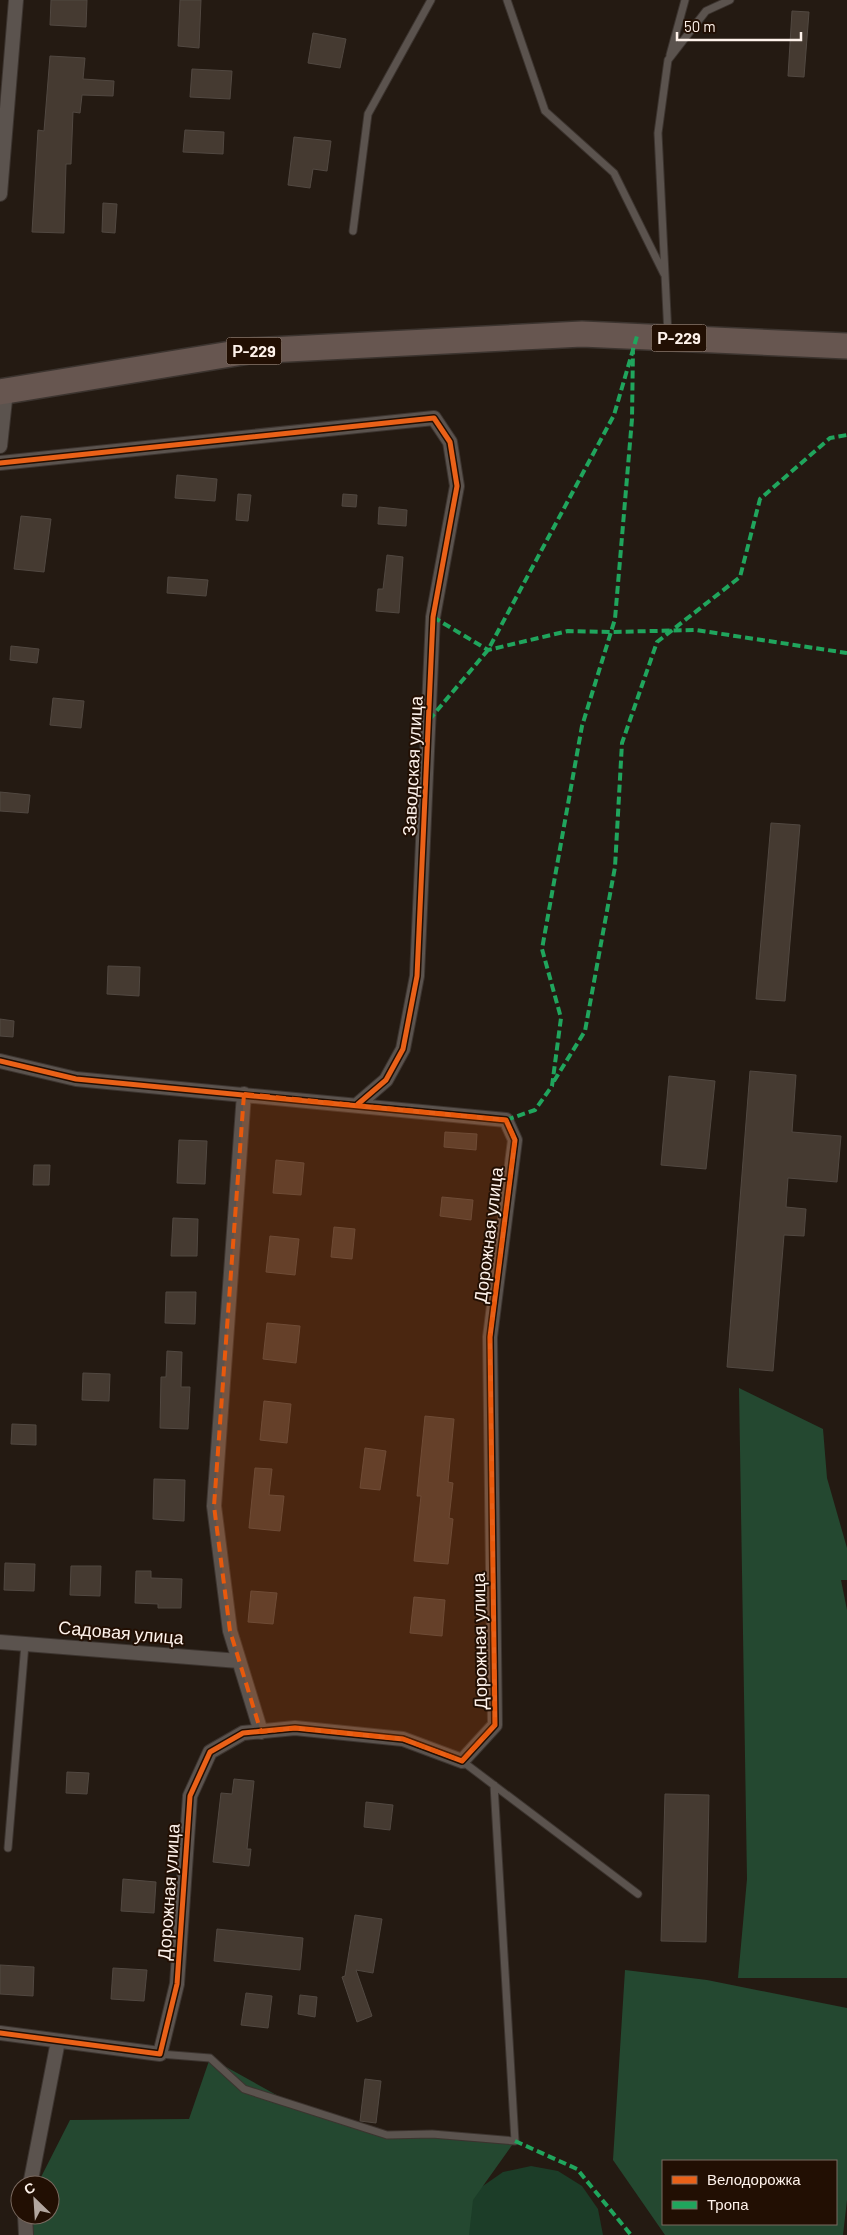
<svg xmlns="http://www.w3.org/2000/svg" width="847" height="2235" font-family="Barlow,sans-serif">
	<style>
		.green { fill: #1c3d28 }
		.forest { fill: #244830; fill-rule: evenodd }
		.building { fill: #453a31; stroke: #514841 }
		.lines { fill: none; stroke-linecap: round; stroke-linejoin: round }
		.lane-casing { stroke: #3c342f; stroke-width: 9 }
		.street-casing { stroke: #3c342f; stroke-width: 16 }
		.highway-casing { stroke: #3c342f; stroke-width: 28 }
		.lane { stroke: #5b534e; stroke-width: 7 }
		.street { stroke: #5b534e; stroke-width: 14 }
		.highway { stroke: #675650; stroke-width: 25 }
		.quiet { stroke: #20a55d; stroke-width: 4; stroke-dasharray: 8 4; stroke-linecap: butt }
		.cycleway-casing { stroke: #220f03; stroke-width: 8 }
		.cycleway { stroke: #ea6118; stroke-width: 5 }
		.marked { fill: #e8590c; fill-opacity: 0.2; stroke: #e8590c; stroke-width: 4; stroke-dasharray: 10 6; stroke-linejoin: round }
		.labels { text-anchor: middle; stroke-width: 4; stroke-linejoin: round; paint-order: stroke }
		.shield { fill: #220f03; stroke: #bcaea5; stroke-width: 1 }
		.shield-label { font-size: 16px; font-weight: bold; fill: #fef2eb }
		.street-label { font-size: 18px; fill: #fef2eb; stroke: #220f03 }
	</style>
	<rect width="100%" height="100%" fill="#241a12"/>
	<!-- green -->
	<path class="green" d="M531,2166L558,2171L582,2186L598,2209L603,2235H461L465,2211L480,2188L503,2172Z"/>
	<!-- forest -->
	<path class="forest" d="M739,1388L823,1429L827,1478L847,1548V1580H841L847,1610V1978H738L747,1879Z
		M625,1970L707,1980L847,2008V2200L843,2235H665L613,2160ZM836,2161V2224H663V2161Z
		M210,2058L298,2107L387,2135L515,2141L473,2200L469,2235H28L26,2215H50V2185H37L70,2120L189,2119Z"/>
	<!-- building -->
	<path class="building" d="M51,0H87L86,27L50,25Z
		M180,0H201L199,48L178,46Z
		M792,11L809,12L804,77L788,76Z
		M313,33L346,39L340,68L308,63Z
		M50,56L85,58L83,79L114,81L113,96L82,95L80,113L73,112L71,164H66L64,233L32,232L38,130L44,131Z
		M192,69L232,71L230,99L190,97Z
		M185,130L224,132L223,154L183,152Z
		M294,137L331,141L327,171L313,169L310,188L288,185Z
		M103,203L117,204L115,233L102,232Z
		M177,475L217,479L215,501L175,498Z
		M238,494L251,495L248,521L236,520Z
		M343,494L357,495L356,507L342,506Z
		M379,507L407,510L406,526L378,524Z
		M21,516L51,519L44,572L14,569Z
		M387,555L403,557L399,613L376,611L378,589H383Z
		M168,577L208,580L206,596L167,593Z
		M11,646L39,649L37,663L10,660Z
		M53,698L84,701L81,728L50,725Z
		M0,792L30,795L28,813L0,811Z
		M771,823L800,825L785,1001L756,999Z
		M108,966L140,967L139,996L107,994Z
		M0,1019L14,1021L13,1037L0,1036Z
		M750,1071L796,1075L792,1132L841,1136L837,1182L788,1178L786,1207L806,1209L804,1236L784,1235L773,1371L727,1367Z
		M669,1076L715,1081L706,1169L661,1165Z
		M445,1132L477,1134L476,1150L444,1147Z
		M179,1140L207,1141L205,1184L177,1183Z
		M276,1160L304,1163L301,1195L273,1193Z
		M34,1165H50L49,1185H33Z
		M442,1197L473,1200L471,1220L440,1216Z
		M173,1218L198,1219L197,1256H171Z
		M334,1227L355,1229L352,1259L331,1257Z
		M270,1236L299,1239L295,1275L266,1272Z
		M166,1292H196L195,1324L165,1323Z
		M267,1323L300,1326L296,1363L263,1359Z
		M167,1351L182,1352L181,1387H190L188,1429L160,1428L161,1377H166Z
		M83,1373L110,1374L109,1401L82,1400Z
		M264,1401L291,1404L287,1443L260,1440Z
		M425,1416L454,1419L448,1482L453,1483L449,1518L453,1519L448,1564L414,1561L421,1496H417Z
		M12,1424L36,1425V1445L11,1444Z
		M365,1448L386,1451L380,1490L360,1488Z
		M255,1468L272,1469L269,1495L284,1496L280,1531L249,1528Z
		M154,1479L185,1480L184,1521L153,1519Z
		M5,1563L35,1564L34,1591L4,1590Z
		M71,1566H101L100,1596L70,1595Z
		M136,1571H151V1578L182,1579L181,1608H158V1604L135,1603Z
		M251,1591L277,1593L273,1624L248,1622Z
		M414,1597L445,1600L442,1636L410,1633Z
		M67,1772L89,1773L87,1794L66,1793Z
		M234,1779L254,1781L247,1849H251L249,1866L213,1862L221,1793L232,1794Z
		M665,1794L709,1795L706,1942L661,1941Z
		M366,1802L393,1805L390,1830L364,1827Z
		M123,1879L156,1882L154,1913L121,1911Z
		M355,1915L382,1919L373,1973L356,1970L372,2016L357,2022L342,1977L345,1976Z
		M217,1929L303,1938L300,1970L214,1961Z
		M0,1965L34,1967L33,1996L0,1994Z
		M113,1968L147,1970L144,2001L111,1999Z
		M246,1993L272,1996L268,2028L241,2025Z
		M300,1995L317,1997L315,2017L298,2014Z
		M365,2079L381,2081L376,2123L360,2121Z"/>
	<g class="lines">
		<defs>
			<path id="lane" d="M507,0L545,111L614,173L664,274
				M670,55L685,0
				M353,231L368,114L431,0
				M668,335L658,133L668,60L706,11L730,0
				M462,1761L638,1894
				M8,1848L25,1644
				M160,2054L210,2058L244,2089L387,2135L432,2134L515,2141L494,1785"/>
			<path id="street" d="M0,194L16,0
				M0,446L6,391
				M0,463L434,418L450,442L457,486L433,617L417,976L403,1049L386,1080L358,1104
				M0,1061L76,1079L506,1120L515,1140L490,1337L495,1725L462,1761L403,1739L295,1728L243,1733L210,1752L190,1796L177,1984L160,2054L0,2033
				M244,1094L214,1506L230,1631L261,1732
				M0,1642L239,1661
				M30,2185L58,2041
				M25,2215L26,2235"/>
			<path id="highway" d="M0,392L249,351L582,334L847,346"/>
		</defs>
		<!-- lane casing -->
		<use href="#lane" class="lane-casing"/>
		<!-- street casing -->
		<use href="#street" class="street-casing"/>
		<!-- highway casing -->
		<use href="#highway" class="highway-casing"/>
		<!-- lane -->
		<use href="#lane" class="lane"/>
		<!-- street -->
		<use href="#street" class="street"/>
		<!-- highway -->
		<use href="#highway" class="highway"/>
		<!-- quiet -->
		<path class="quiet" d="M433,617L488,650L568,631L611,632L696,630L847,653
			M429,720L488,650L614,415L637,336
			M554,1081L585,1031L615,867L622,743L657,642L740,577L760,499L830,438L847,435
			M506,1120L535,1110L552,1086L561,1018L542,949L582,726L615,619L632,419L633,348
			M515,2141L577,2169L631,2235"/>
		<defs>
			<path id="cycleway" d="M0,463L434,418L450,442L457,486L433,617L417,976L403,1049L386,1080L358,1104
				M0,1061L76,1079L506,1120L515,1140L490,1337L495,1725L462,1761L403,1739L295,1728L243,1733L210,1752L190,1796L177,1984L160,2054L0,2033"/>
		</defs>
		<!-- cycleway casing -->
		<use href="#cycleway" class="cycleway-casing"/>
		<!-- cycleway -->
		<use href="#cycleway" class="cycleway"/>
	</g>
	<!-- marked area -->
	<path class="marked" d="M244,1094L506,1120L515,1140L490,1337L495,1725L462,1761L403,1739L295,1728L261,1732L230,1631L214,1506Z"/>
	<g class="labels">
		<!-- shield labels -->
		<g class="shield">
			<rect x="651.5" y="324.5" width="55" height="27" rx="4"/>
			<rect x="226.5" y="337.5" width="55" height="27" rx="4"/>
		</g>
		<g class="shield-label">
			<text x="679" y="344">Р-229</text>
			<text x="254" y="357">Р-229</text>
		</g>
		<!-- street labels -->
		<g class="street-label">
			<text transform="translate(413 766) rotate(-87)" y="6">Заводская улица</text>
			<text transform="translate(489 1235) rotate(-83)" y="6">Дорожная улица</text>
			<text transform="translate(121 1633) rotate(5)" y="6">Садовая улица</text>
			<text transform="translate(480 1641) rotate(-91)" y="6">Дорожная улица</text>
			<text transform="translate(169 1892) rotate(-86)" y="6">Дорожная улица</text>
		</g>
	</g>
	<!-- legend -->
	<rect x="662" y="2160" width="175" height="65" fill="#220f03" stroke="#7a6a60"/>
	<rect x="672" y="2176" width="25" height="8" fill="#ea6118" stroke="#7a6a60"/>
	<text x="707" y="2185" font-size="15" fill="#fef2eb">Велодорожка</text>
	<rect x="672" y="2201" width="25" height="8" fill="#20a55d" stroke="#7a6a60"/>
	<text x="707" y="2210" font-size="15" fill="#fef2eb">Тропа</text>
	<!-- north arrow -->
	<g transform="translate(35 2200) rotate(335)"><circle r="24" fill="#220f03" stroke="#7a6a60"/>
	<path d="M0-4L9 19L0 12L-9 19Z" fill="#b2a69f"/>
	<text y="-8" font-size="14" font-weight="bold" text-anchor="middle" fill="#fef2eb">С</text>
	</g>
	<!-- scale -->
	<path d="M677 32v8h124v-8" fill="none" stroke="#fef2eb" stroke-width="2.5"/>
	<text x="684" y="32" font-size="15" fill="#fef2eb" stroke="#220f03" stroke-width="4" paint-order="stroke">50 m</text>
</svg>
